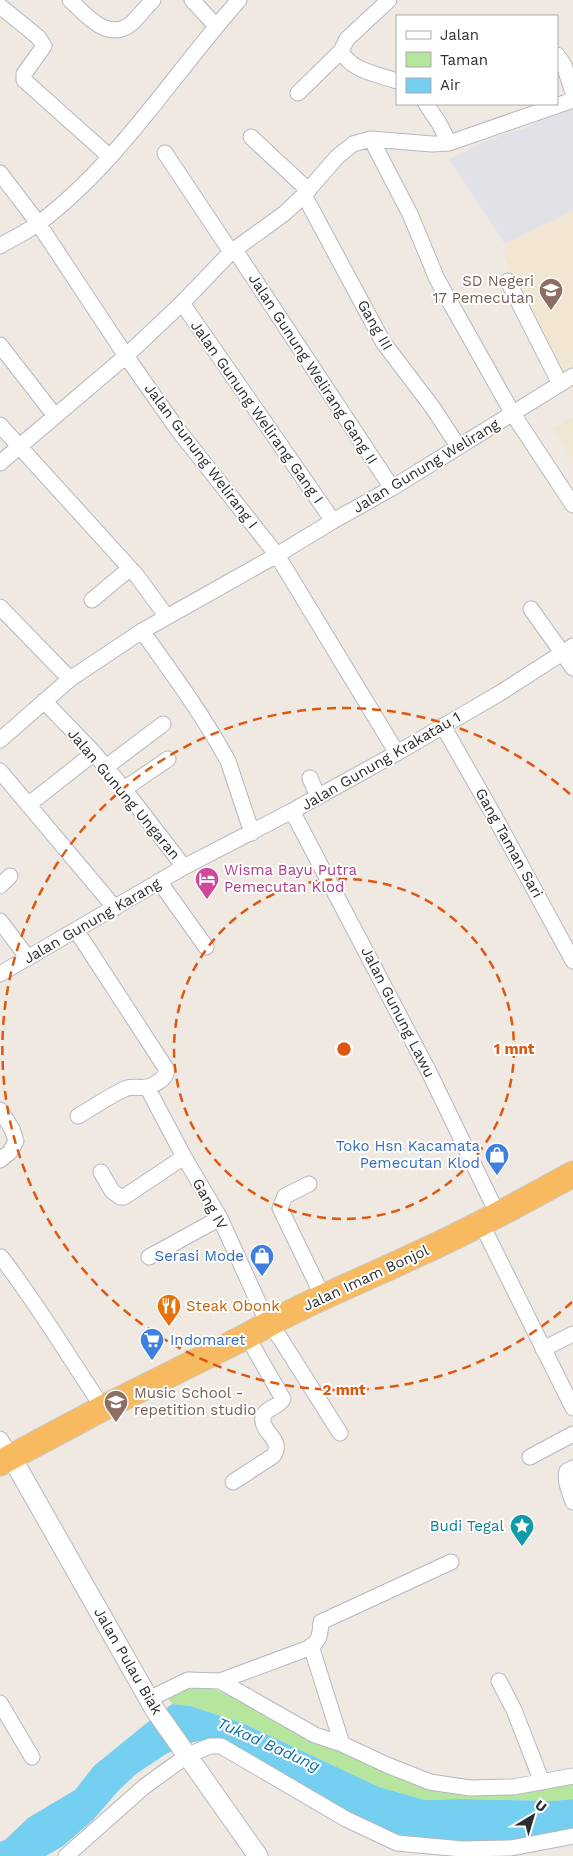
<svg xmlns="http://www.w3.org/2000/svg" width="573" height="1856" font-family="'Work Sans',sans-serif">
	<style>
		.industrial { fill: #e3e1e8 }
		.education { fill: #f0e6d1 }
		.green { fill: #b6e59e }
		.water { fill: #75cff0 }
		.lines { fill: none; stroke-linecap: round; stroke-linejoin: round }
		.minor-casing { stroke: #b4b7c1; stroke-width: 17 }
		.tertiary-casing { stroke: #b4b7c1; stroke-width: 21 }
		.trunk-casing { stroke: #c9c9c9; stroke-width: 27 }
		.minor { stroke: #fff; stroke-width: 15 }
		.tertiary { stroke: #fff; stroke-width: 19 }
		.trunk { stroke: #f8ba60; stroke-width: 25 }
		.ring { fill: none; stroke: #df570e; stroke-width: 2.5; stroke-dasharray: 9 6 }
		.labels { text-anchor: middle; stroke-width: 4; stroke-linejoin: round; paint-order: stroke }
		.education-label { font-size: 15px; fill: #785e54; stroke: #fff; text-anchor: end }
		.street-label { font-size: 15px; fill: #2e2e2e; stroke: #fff }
		.hotel-label { font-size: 15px; fill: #b23c85; stroke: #fff; text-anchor: start }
		.shop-label { font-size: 15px; fill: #366cbe; stroke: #fff; text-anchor: end }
		.food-label { font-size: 15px; fill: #c56008; stroke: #fff; text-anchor: start }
		.culture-label { font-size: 15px; fill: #0d838f; stroke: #fff; text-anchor: end }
		.water-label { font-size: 16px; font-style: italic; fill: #0d6fa3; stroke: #fff }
		.centre { fill: #df570e; stroke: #fff; stroke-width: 2.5 }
		.ring-label { font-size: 15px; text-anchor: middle; font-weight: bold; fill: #df570e; stroke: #fff; stroke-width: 4; stroke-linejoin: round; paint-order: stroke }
	</style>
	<rect width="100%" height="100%" fill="#efe9e1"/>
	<!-- industrial -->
	<path class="industrial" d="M569,103L573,109V211L505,244L449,159L490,139L526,128Z"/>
	<!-- education -->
	<path class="education" d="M573,211V366L559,375L504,257L505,244Z
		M573,417V461L553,428Z"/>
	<!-- green -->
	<path class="green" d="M206,1685L287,1722L420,1781L573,1780V1799L554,1801L457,1799L425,1800L379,1787L245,1724L191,1706L172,1704L168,1698L182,1687Z"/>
	<!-- water -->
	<path class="water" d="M172,1704L191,1706L245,1724L379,1787L425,1800L457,1799L554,1801L573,1799V1835L491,1845L431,1843L379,1829L229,1743L210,1740L193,1742L166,1754L136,1774L119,1790L93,1820L63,1846L46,1856H0V1842L5,1840L28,1818L75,1790L94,1766L143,1726Z"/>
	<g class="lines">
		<defs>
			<path id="minor" d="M70,0C86,15 108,43 132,23C139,16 146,7 153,0
				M192,0L216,26
				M0,6L38,37L44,46L24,74V80L110,157
				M341,51L347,39L389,0
				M557,55L564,65L573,93
				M298,93L341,51C351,71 377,74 397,81
				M426,104L439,123L449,143
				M251,137L308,190
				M371,139L410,214L437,279L513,414L573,505
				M165,153L231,252
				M0,173L38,223L126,356L178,430L277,555L397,753
				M304,195L383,342L433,408L458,446
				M0,246C13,238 27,232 39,223C118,164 174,73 239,0
				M235,250L392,488
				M508,281L560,384
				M182,303L333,521
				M0,345L55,416
				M0,425L137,576L167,617
				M0,463L126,356L182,303L231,252L285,213L304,195L337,157L353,144L371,139L432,144L449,143L573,100
				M92,600L128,570
				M0,607L70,679
				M531,609L573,668
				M142,631C172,673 203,715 228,761L252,833
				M44,701L94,753L124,789L184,867
				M443,726L497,821L573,961
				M0,740L70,679L142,631L277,555L333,521L392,488L573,376
				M106,767L163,724
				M0,771L115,908
				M310,778L318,797
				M124,789L168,759
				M28,805L94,753
				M292,811L429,1072L498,1215
				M159,881L206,947
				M0,886L10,876
				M0,921L28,958
				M76,930L167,1070C166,1078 159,1082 151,1086C144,1089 135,1086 127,1088C110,1095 94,1107 78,1116
				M0,974L184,867L292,811L397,753L500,693L573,646
				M147,1087L184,1157L220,1218L268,1324L280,1338L340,1433
				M0,1110L12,1129L16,1141L10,1152L0,1160
				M101,1172L112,1191L120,1197H124L184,1157
				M309,1184L285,1196L280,1208L323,1297
				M481,1223L573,1408
				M1,1257C38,1305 69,1357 103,1408
				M149,1257L220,1218
				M543,1349L573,1334
				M0,1439L12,1458
				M530,1457L573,1434
				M573,1468L567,1471C564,1481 570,1492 573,1502
				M233,1482L273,1456C285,1439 260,1433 263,1417C265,1408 279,1407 283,1399L247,1336
				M311,1646L342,1744
				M220,1681L309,1648C320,1641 320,1634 321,1622L451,1562
				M499,1681L514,1710L542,1782
				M149,1699L188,1680L220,1681L315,1735L342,1744L387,1765L430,1782L470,1788L513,1787L573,1776
				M0,1703L32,1757
				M66,1856L145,1786L188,1755L210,1746H221L346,1819L397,1843L462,1849L511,1848L573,1836"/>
			<path id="tertiary" d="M12,1458L155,1710L258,1856"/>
			<path id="trunk" d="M0,1463L103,1408L247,1336C302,1304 361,1281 418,1254C471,1230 522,1202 573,1174"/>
		</defs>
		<!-- minor casing -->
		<use href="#minor" class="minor-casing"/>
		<!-- tertiary casing -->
		<use href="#tertiary" class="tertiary-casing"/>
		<!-- trunk casing -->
		<use href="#trunk" class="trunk-casing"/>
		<!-- minor -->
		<use href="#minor" class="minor"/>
		<!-- tertiary -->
		<use href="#tertiary" class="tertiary"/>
		<!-- trunk -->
		<use href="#trunk" class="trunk"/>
	</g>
	<!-- distance rings -->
	<g class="ring">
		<circle cx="344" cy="1049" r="170"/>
		<path d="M572 1302A341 341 0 1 1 572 796"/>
	</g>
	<!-- icons -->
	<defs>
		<symbol id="school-pin" viewBox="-11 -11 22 30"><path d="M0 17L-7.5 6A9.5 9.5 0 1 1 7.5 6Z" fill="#8d6e63" stroke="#fff"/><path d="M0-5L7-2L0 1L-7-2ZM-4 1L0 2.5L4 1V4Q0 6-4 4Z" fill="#fff"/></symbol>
		<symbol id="hotel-pin" viewBox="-11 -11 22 30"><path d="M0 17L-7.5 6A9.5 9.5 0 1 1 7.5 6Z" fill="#d1479c" stroke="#fff"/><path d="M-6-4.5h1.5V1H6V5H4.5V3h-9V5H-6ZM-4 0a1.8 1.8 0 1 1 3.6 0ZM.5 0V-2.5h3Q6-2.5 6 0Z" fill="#fff"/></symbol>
		<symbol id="shop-pin" viewBox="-11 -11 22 30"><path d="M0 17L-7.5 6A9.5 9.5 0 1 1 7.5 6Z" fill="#3f7fe0" stroke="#fff"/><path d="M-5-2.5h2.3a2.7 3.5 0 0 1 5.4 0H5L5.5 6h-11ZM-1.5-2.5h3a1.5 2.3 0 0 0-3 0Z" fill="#fff"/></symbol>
		<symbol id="restaurant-pin" viewBox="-11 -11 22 30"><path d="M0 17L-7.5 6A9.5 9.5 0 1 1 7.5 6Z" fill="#e8710a" stroke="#fff"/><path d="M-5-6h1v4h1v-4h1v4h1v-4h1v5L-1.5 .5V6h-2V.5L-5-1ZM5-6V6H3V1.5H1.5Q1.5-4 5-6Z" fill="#fff"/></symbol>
		<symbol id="supermarket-pin" viewBox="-11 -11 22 30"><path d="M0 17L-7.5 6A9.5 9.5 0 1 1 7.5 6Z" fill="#3f7fe0" stroke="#fff"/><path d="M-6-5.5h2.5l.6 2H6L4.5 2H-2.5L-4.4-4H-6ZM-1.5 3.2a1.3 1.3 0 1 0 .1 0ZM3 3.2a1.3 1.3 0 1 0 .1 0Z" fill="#fff"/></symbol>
		<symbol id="sight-pin" viewBox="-11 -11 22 30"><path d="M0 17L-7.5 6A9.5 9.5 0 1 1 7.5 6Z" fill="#0f9aa8" stroke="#fff"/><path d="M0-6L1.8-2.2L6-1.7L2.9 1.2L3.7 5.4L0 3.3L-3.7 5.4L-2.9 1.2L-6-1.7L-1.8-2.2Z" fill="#fff"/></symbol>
	</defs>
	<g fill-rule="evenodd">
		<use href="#school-pin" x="537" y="276" width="28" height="38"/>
		<use href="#hotel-pin" x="193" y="865" width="28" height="38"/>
		<use href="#shop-pin" x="483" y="1141" width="28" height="38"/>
		<use href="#shop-pin" x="248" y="1242" width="28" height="38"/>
		<use href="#restaurant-pin" x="155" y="1292" width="28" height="38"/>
		<use href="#supermarket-pin" x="138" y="1326" width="28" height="38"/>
		<use href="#school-pin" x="102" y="1388" width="28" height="38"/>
		<use href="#sight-pin" x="508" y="1512" width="28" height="38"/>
	</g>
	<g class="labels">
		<!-- education labels -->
		<g class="education-label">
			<text x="534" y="286">SD Negeri<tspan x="534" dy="17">17 Pemecutan</tspan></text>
			<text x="134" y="1398" text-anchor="start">Music School -<tspan x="134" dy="17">repetition studio</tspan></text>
		</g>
		<!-- street labels -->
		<g class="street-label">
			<text transform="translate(375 325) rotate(60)" y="5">Gang III</text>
			<text transform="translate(313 369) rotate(57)" y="5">Jalan Gunung Welirang Gang II</text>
			<text transform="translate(257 412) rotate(55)" y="5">Jalan Gunung Welirang Gang I</text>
			<text transform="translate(201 456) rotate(53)" y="5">Jalan Gunung Welirang I</text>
			<text transform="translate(426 466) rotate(-31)" y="5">Jalan Gunung Welirang</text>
			<text transform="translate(381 761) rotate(-30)" y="5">Jalan Gunung Krakatau 1</text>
			<text transform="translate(124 794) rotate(50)" y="5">Jalan Gunung Ungaran</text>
			<text transform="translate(509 843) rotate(61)" y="5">Gang Taman Sari</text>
			<text transform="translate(92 921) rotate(-30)" y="5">Jalan Gunung Karang</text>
			<text transform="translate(398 1012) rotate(63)" y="5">Jalan Gunung Lawu</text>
			<text transform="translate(210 1204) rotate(61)" y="5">Gang IV</text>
			<text transform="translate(366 1278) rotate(-25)" y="5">Jalan Imam Bonjol</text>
			<text transform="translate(128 1661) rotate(60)" y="5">Jalan Pulau Biak</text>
		</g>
		<!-- hotel labels -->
		<g class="hotel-label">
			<text x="224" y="875">Wisma Bayu Putra<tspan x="224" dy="17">Pemecutan Klod</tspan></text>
		</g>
		<!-- shop labels -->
		<g class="shop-label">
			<text x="480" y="1151">Toko Hsn Kacamata<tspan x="480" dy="17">Pemecutan Klod</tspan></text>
			<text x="244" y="1261">Serasi Mode</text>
			<text x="170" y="1345" text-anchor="start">Indomaret</text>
		</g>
		<!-- food labels -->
		<g class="food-label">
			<text x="186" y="1311">Steak Obonk</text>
		</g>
		<!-- culture labels -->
		<g class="culture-label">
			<text x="504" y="1531">Budi Tegal</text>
		</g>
		<!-- water labels -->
		<g class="water-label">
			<text transform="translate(269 1744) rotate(24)" y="6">Tukad Badung</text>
		</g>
	</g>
	<circle cx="344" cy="1049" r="8" class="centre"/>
	<g class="ring-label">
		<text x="514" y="1054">1 mnt</text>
		<text x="344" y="1395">2 mnt</text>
	</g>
	<!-- legend -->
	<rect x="396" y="15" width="162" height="90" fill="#ffffff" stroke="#ababab"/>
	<rect x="406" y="31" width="25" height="8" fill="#ffffff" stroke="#ababab"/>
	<text x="440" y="40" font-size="15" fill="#2e2e2e">Jalan</text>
	<rect x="406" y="52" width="25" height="15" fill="#b6e59e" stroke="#ababab"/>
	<text x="440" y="65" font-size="15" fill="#2e2e2e">Taman</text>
	<rect x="406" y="78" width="25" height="15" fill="#75cff0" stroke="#ababab"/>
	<text x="440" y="90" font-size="15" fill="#2e2e2e">Air</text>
	<!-- north arrow -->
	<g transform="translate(533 1816) rotate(38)" stroke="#ffffff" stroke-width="4" paint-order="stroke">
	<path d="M0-4L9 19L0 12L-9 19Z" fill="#2e2e2e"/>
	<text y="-8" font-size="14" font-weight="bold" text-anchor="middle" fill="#2e2e2e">U</text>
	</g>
</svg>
